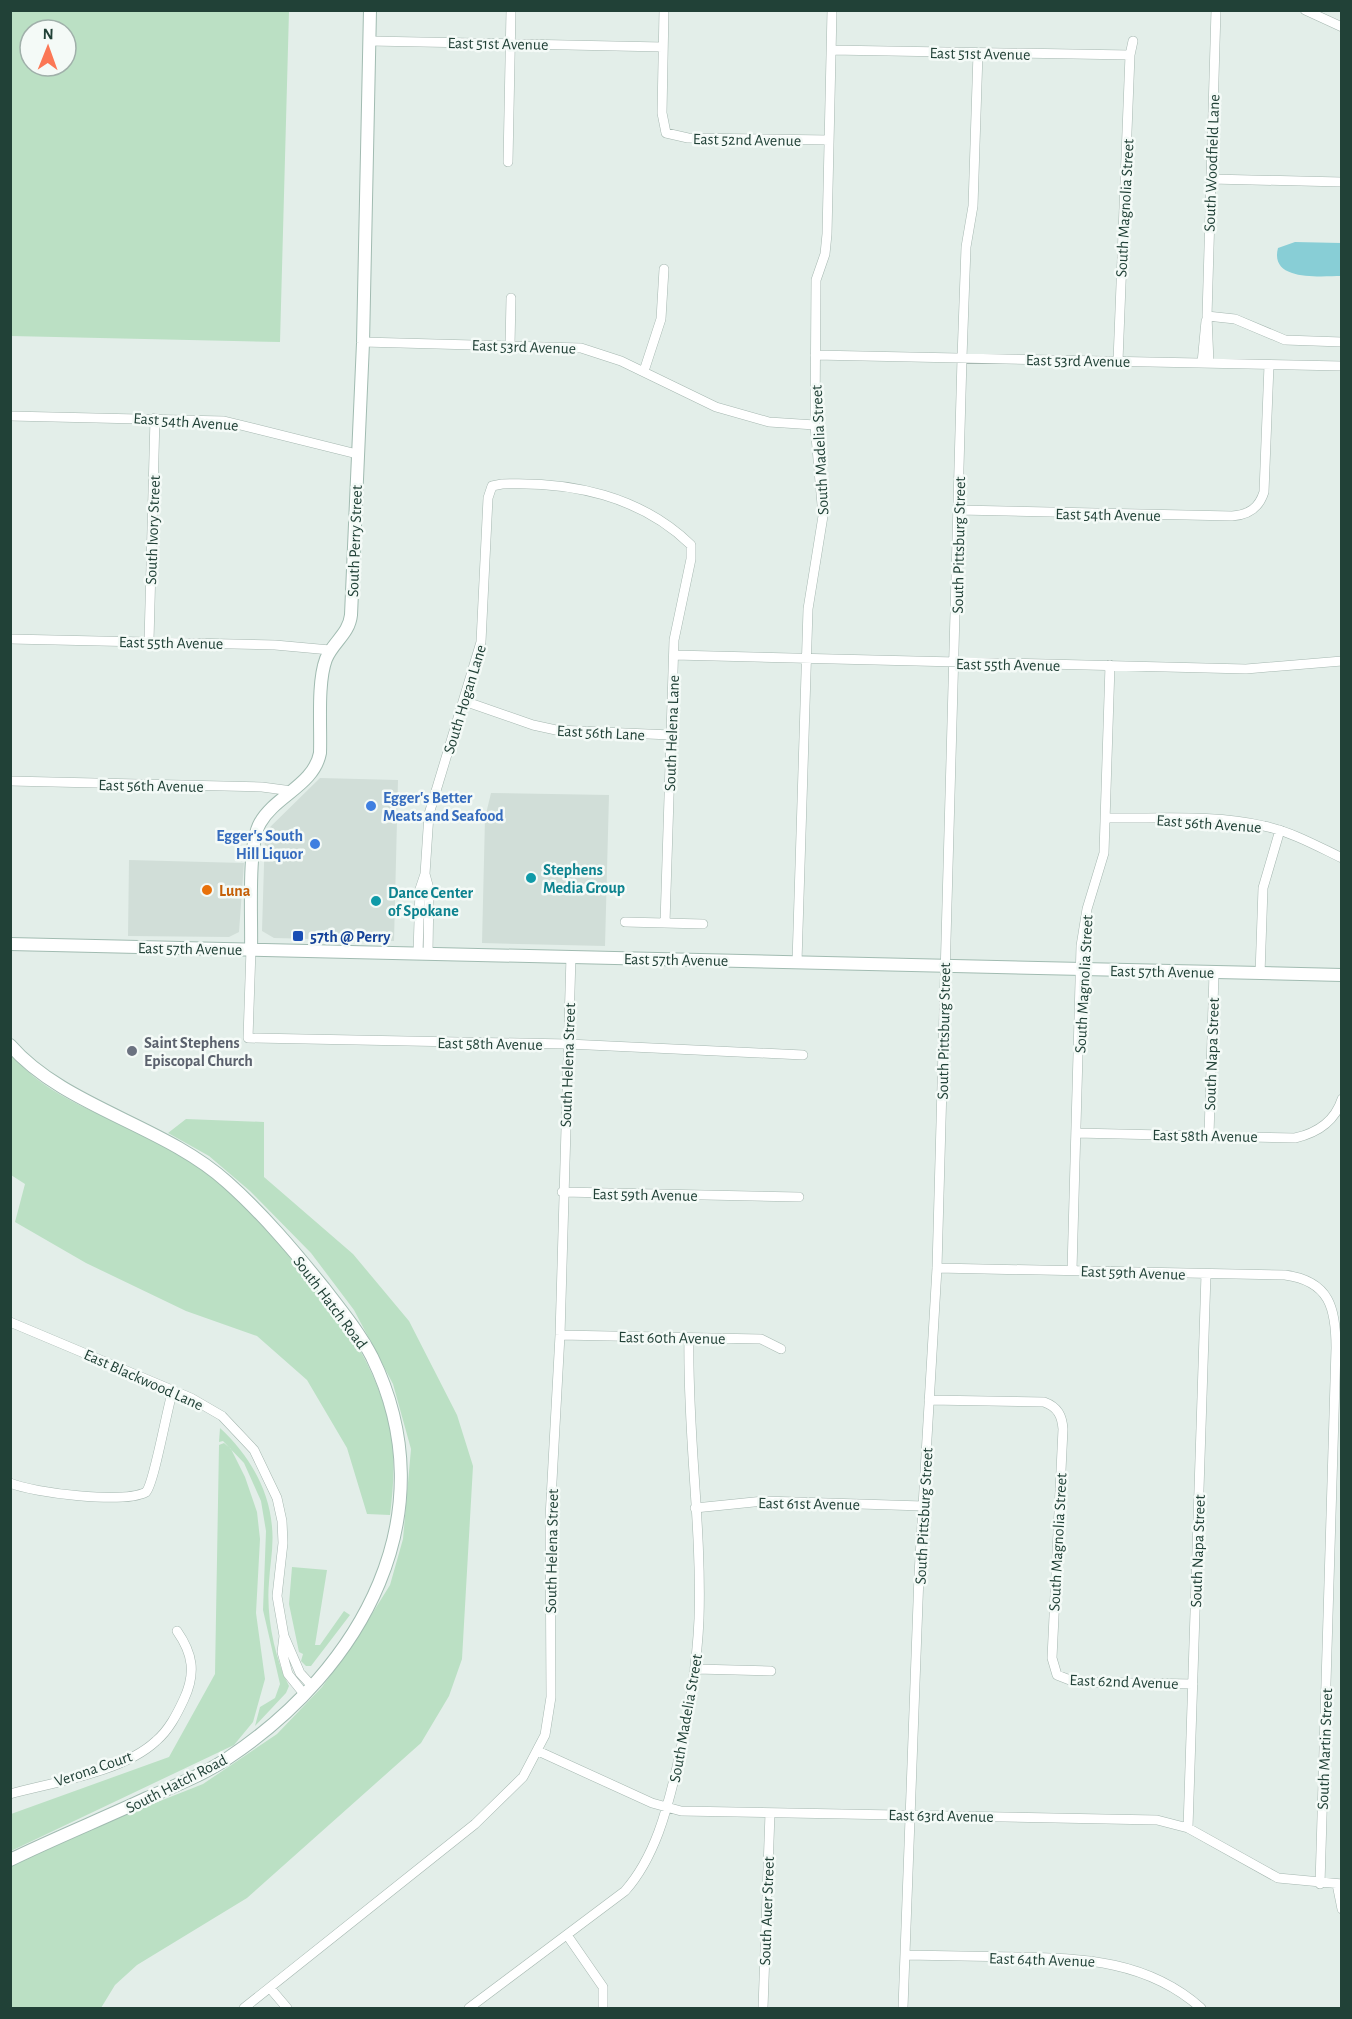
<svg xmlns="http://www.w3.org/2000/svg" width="1352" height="2019" font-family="'Alegreya Sans',sans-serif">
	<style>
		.built { fill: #d1ded8 }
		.green { fill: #bbe0c4; fill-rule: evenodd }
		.water { fill: #88ced6 }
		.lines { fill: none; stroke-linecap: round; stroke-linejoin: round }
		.street-casing { stroke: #a5b7b0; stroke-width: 10 }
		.secondary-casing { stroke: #a1bbb1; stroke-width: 14 }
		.street { stroke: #fff; stroke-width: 9 }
		.secondary { stroke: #fff; stroke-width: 12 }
		.shop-dot { fill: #3f7fe0; stroke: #f4faf7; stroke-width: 2 }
		.culture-dot { fill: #0f9aa8; stroke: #f4faf7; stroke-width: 2 }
		.food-dot { fill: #e8710a; stroke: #f4faf7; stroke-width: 2 }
		.transit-dot { fill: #1a4fb4; stroke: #f4faf7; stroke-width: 2 }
		.worship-dot { fill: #6b7280; stroke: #f4faf7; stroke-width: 2 }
		.labels { text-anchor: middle; stroke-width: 5; stroke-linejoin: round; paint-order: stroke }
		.street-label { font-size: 16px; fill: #214137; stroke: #f4faf7 }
		.shop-label { font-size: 16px; font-weight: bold; fill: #366cbe; stroke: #f4faf7; text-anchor: start }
		.culture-label { font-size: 16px; font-weight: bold; fill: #0d838f; stroke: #f4faf7; text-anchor: start }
		.food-label { font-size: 16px; font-weight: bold; fill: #c56008; stroke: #f4faf7; text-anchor: start }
		.transit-label { font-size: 16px; font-weight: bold; fill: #164399; stroke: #f4faf7; text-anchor: start }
		.worship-label { font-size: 16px; font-weight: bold; fill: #5b616d; stroke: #f4faf7; text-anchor: start }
	</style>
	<rect width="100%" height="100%" fill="#e3eee9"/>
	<!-- built -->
	<path class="built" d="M320,778L398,780L394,941L274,938L262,931L265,832Z
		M491,793L609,795L605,946L482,943L485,818Z
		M129,860L244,863L239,932L229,937L128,936Z"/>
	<!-- green -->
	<path class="green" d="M11,10L289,11L280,342L11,336ZM30,30H66V66H30Z
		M11,1053C46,1100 112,1116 161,1144C184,1157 205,1171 225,1187C239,1199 251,1214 263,1227C319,1284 382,1360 392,1442C395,1467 393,1491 390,1515L367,1514L347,1448L307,1380L257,1336L186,1311L86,1263L15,1222L25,1184L11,1175Z
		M186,1119L264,1122V1177L353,1254L409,1321L457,1415L473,1466L462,1659L449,1696L421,1743L247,1898L137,1965L115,1985L101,2008H11V1866L59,1841L203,1784L277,1734L322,1687L357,1638L390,1585L403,1539L411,1449L393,1384L354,1310L311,1253L250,1191L209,1156L168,1133Z
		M220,1428C248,1454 269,1488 272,1527C274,1546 270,1564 269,1582C266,1615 274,1657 289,1686L286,1693L255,1726L260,1707L275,1698L280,1684L263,1610L266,1531L261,1501L244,1463L223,1441L219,1442Z
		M224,1443L231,1449L245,1477L257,1512L260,1539L256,1613L265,1679L253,1722L234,1745L11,1851V1814L169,1757L215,1674L219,1445Z
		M292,1567L327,1570L315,1645H320L344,1611L350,1615L311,1666H306L301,1661L303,1654L299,1652L289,1604Z"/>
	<!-- water -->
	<path class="water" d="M1295,242L1341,243V276C1322,276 1269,282 1278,248Z"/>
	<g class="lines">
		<defs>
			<path id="street" d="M664,10L662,113L666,133L688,138L829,140
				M1305,10L1342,27
				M370,41L663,47
				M831,50L1130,55
				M508,162L511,10
				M1211,179L1342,182
				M1207,316L1235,319L1285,340L1342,342
				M363,342L581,348L621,361L716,407L769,422L815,425
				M510,345L511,298
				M815,355L1342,366
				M1118,361L1130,55L1133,41
				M1202,363L1206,321
				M1209,363L1207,316L1216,10
				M644,371L661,319L664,269
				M10,416L224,421L357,454
				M959,510L1232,516C1249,515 1259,508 1264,492L1269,365
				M10,639L275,645L330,650
				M149,641L155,418
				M674,655L1246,669L1342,661
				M464,701L533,725L556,730L671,735
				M10,781L262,787L292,791
				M1106,818C1157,819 1214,814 1264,826C1292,832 1317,846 1342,858
				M425,874L429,889L428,953
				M625,922L703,924
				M251,949L248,1038L568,1044L803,1055
				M418,953L420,889L425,874L429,814L481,642L488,498L492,486L502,484C571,481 641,496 691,545V559L674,640L665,923
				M797,962L808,609L823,516L815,425L816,280L825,254L827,234L832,10
				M1260,974L1263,888L1280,830
				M1076,1133L1295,1138C1317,1133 1335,1121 1342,1099
				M1209,1135L1214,973
				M562,1192L799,1197
				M937,1268L1285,1275C1330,1281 1336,1309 1336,1348L1320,1884
				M1072,1270L1081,946L1087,909L1104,853L1110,665
				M10,1322L191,1398L222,1416L254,1450L277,1498L282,1521L283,1543L277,1596L284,1636L282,1652L288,1674L304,1694
				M560,1335L761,1339L781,1349
				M929,1400L1044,1402C1058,1407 1062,1416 1063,1429L1052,1658L1057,1675L1075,1682L1193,1684
				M10,1483C34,1493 124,1504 146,1492C154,1484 167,1408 173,1390
				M695,1508L764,1501L923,1506
				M284,1636L300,1673L311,1685
				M696,1669L771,1671
				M538,1751L652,1803L681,1811L1157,1820L1188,1828L1278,1878L1342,1884
				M10,1794C54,1782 123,1772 156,1741C169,1730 177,1714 184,1699C196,1673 193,1654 177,1631
				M1188,1828L1206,1274
				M1337,1884L1342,1909
				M567,1935L603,1987V2008
				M906,1955C943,1956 980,1956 1016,1957C1084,1958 1148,1961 1201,2008
				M270,1988L287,2008
				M244,2008L475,1824L523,1777L545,1735L551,1697L550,1518L560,1335L571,956
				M469,2008L625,1891C655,1857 667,1810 677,1767C688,1718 697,1669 699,1619C702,1525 687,1432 689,1338
				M763,2008L770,1813
				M903,2008L919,1575L937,1268L962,358L966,247L973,206L978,53"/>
			<path id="secondary" d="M10,944L1342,975
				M251,949C252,919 247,846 260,823C275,796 314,785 320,753C321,727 317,683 326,659C333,642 349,634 351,615L363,343L370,10
				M10,1045C64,1107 164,1125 227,1182C263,1214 294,1251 324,1288C341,1310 359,1332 372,1357C449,1514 362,1669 228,1758C203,1775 174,1786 147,1798C102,1819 55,1838 10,1860"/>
		</defs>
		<!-- street casing -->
		<use href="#street" class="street-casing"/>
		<!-- secondary casing -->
		<use href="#secondary" class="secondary-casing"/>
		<!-- street -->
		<use href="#street" class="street"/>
		<!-- secondary -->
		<use href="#secondary" class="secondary"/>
	</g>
	<!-- markers -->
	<g class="shop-dot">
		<circle cx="371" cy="806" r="6"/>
		<circle cx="315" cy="844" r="6"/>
	</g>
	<g class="culture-dot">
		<circle cx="531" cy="878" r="6"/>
		<circle cx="376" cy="901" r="6"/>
	</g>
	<circle class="food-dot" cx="207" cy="890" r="6"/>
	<rect class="transit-dot" x="292" y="930" width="12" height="12" rx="3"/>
	<circle class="worship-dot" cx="132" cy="1051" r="6"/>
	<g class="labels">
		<!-- street labels -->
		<g class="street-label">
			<text transform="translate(498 43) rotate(1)" y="6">East 51st Avenue</text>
			<text transform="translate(980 53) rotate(1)" y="6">East 51st Avenue</text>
			<text transform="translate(747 139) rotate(1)" y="6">East 52nd Avenue</text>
			<text transform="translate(1211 163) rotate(-88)" y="6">South Woodfield Lane</text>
			<text transform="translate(1124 208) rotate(-87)" y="6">South Magnolia Street</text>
			<text transform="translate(524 346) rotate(2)" y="6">East 53rd Avenue</text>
			<text transform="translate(1078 360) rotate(1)" y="6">East 53rd Avenue</text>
			<text transform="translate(186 421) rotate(4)" y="6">East 54th Avenue</text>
			<text transform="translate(819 450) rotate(-93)" y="6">South Madelia Street</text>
			<text transform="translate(1108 514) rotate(1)" y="6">East 54th Avenue</text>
			<text transform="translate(152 530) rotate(-88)" y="6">South Ivory Street</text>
			<text transform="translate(354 541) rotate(-88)" y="6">South Perry Street</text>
			<text transform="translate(958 545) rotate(-89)" y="6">South Pittsburg Street</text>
			<text transform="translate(171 642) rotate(1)" y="6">East 55th Avenue</text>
			<text transform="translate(1008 664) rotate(1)" y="6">East 55th Avenue</text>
			<text transform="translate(464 699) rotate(-73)" y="6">South Hogan Lane</text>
			<text transform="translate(601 732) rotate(3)" y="6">East 56th Lane</text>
			<text transform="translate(671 733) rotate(-88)" y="6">South Helena Lane</text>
			<text transform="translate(151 785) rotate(1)" y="6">East 56th Avenue</text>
			<text transform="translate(1209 823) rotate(4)" y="6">East 56th Avenue</text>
			<text transform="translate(190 948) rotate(1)" y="6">East 57th Avenue</text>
			<text transform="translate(676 959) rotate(1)" y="6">East 57th Avenue</text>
			<text transform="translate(1162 971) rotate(1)" y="6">East 57th Avenue</text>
			<text transform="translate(1083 984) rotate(-87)" y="6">South Magnolia Street</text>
			<text transform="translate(943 1031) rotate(-89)" y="6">South Pittsburg Street</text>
			<text transform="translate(490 1043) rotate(1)" y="6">East 58th Avenue</text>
			<text transform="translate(1211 1054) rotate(-88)" y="6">South Napa Street</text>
			<text transform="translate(567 1065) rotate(-88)" y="6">South Helena Street</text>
			<text transform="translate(1205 1135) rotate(1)" y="6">East 58th Avenue</text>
			<text transform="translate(645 1194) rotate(1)" y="6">East 59th Avenue</text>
			<text transform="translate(1133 1272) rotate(2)" y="6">East 59th Avenue</text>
			<text transform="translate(331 1302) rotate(53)" y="6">South Hatch Road</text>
			<text transform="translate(672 1337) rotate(1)" y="6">East 60th Avenue</text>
			<text transform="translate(144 1379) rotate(24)" y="6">East Blackwood Lane</text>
			<text transform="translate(809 1503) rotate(1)" y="6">East 61st Avenue</text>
			<text transform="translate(923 1516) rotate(-87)" y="6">South Pittsburg Street</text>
			<text transform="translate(1057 1542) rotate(-87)" y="6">South Magnolia Street</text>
			<text transform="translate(551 1551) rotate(-89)" y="6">South Helena Street</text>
			<text transform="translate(1197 1551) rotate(-88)" y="6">South Napa Street</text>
			<text transform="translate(1124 1681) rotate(2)" y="6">East 62nd Avenue</text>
			<text transform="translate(685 1718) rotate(-80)" y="6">South Madelia Street</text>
			<text transform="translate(1324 1749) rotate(-88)" y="6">South Martin Street</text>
			<text transform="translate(93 1768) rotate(-19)" y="6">Verona Court</text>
			<text transform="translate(176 1783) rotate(-27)" y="6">South Hatch Road</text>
			<text transform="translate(941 1815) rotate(1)" y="6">East 63rd Avenue</text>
			<text transform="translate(766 1911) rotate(-88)" y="6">South Auer Street</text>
			<text transform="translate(1042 1959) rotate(2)" y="6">East 64th Avenue</text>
		</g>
		<!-- shop labels -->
		<g class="shop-label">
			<text x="383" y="803">Egger's Better<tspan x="383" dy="18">Meats and Seafood</tspan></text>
			<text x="303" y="841" text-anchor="end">Egger's South<tspan x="303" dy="18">Hill Liquor</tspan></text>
		</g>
		<!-- culture labels -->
		<g class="culture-label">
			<text x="543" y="875">Stephens<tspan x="543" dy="18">Media Group</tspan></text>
			<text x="388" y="898">Dance Center<tspan x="388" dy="18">of Spokane</tspan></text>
		</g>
		<!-- food labels -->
		<g class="food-label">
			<text x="219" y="896">Luna</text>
		</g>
		<!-- transit labels -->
		<g class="transit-label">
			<text x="310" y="942">57th @ Perry</text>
		</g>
		<!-- worship labels -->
		<g class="worship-label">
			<text x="144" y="1048">Saint Stephens<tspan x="144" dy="18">Episcopal Church</tspan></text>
		</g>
	</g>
	<!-- border -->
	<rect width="1352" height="2019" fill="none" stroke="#214137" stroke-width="24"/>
	<!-- north arrow -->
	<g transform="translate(48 48) rotate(1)"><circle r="28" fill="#f4faf7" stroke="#a0b0aa" stroke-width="1.5"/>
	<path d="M0-4.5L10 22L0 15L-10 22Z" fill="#fb7755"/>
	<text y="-9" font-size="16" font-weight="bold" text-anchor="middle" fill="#214137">N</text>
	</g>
</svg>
